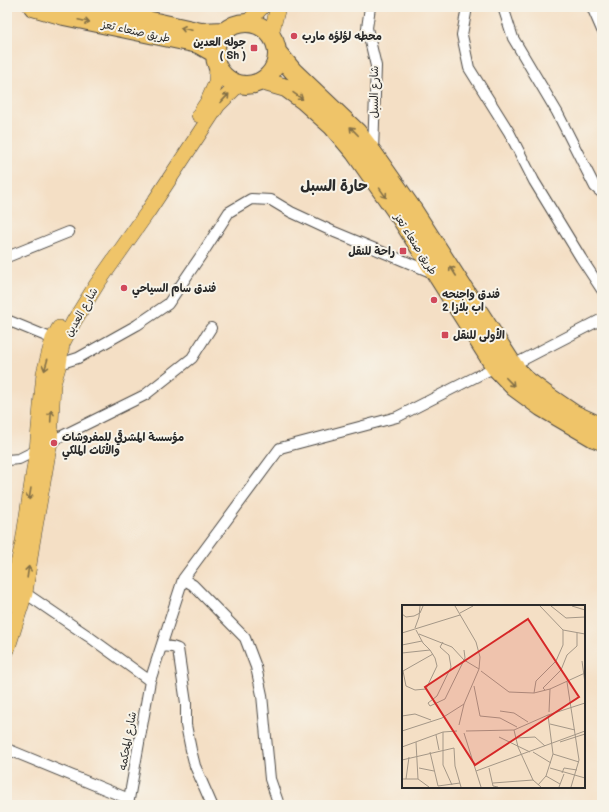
<svg xmlns="http://www.w3.org/2000/svg" width="609" height="812" font-family="'Balsamiq Sans','Playpen Sans Arabic',sans-serif">
	<style>
		.lines { fill: none; stroke-linecap: round; stroke-linejoin: round }
		.street-casing { stroke: #494642; stroke-width: 12 }
		.primary-casing { stroke: #494642; stroke-width: 16 }
		.highway-casing { stroke: #494642; stroke-width: 20 }
		.street { stroke: #fff; stroke-width: 10 }
		.primary { stroke: #efc469; stroke-width: 15 }
		.highway { stroke: #efc469; stroke-width: 18 }
		.oneway { stroke: #837047 }
		.poi-dot { fill: #d1495b; stroke: #f7f3e8; stroke-width: 1.5 }
		.labels { text-anchor: middle; stroke-width: 4; stroke-linejoin: round; paint-order: stroke }
		.street-label { font-size: 11px; fill: #2b2b2b; stroke: #f7f3e8 }
		.poi-label { font-size: 11px; font-weight: bold; fill: #2b2b2b; stroke: #f7f3e8; text-anchor: start }
		.district-label { font-size: 15px; font-weight: bold; fill: #2b2b2b; stroke: #f7f3e8 }
		.inset-road { fill: none; stroke: #a49787; stroke-width: 1 }
		.view { fill: #d62828; fill-opacity: 0.15; stroke: #d62828; stroke-width: 2 }
		.inset-edge { fill: none; stroke: #2b2b2b; stroke-width: 2 }
	</style>
	<rect width="100%" height="100%" fill="#f7f3e8"/>
	<filter id="ink" filterUnits="userSpaceOnUse"><feTurbulence type="fractalNoise" baseFrequency=".025" numOctaves="2"/><feDisplacementMap in="SourceGraphic" scale="8" xChannelSelector="R" yChannelSelector="G"/><feConvolveMatrix kernelMatrix="1 2 1 2 8 2 1 2 1" color-interpolation-filters="sRGB"/></filter>
	<filter id="wash" filterUnits="userSpaceOnUse"><feTurbulence type="fractalNoise" baseFrequency=".012" numOctaves="4" result="noise"/><feDisplacementMap in="SourceGraphic" scale="16" xChannelSelector="R" yChannelSelector="G"/><feGaussianBlur stdDeviation="0.9" result="paint"/><feColorMatrix in="noise" values="0 0 0 0 0 0 0 0 0 0 0 0 0 0 0 0 0 1.4 0 .05"/><feComposite in="paint" operator="in"/></filter>
	<g filter="url(#wash)">
		<rect width="100%" height="100%" fill="#f4dfc5"/>
	</g>
	<g filter="url(#ink)">
		<g class="lines">
			<defs>
				<path id="street" d="M370,7L367,28L376,66L373,151
					M467,7L462,35L469,68L509,132L534,181L581,258L602,290
					M503,7L513,38L557,112L595,187L602,193
					M592,7L602,30
					M7,257L69,232
					M7,320L53,339
					M59,364L78,358L137,325L168,304L204,251L229,212L251,199L271,200L291,212L332,231L433,273
					M513,365L602,319
					M50,442L145,395L192,358L211,328
					M7,460L19,459L37,450
					M183,579L193,585L245,638L256,667L262,695L270,779L279,805
					M25,593L88,636L150,681
					M161,647C167,646 172,646 178,649L186,703V725L191,750L195,766L212,805
					M7,749L129,799
					M128,805L150,681L183,579L280,448L397,417L495,367"/>
				<path id="primary" d="M248,22L262,7
					M271,34L278,7
					M199,115L208,101L216,83L217,67
					M7,604L14,581L23,542L37,450L44,373L53,339L59,328
					M7,650L25,593L32,544L50,442L53,384L59,364L62,344L74,321L97,284L147,213L218,105L238,85"/>
				<path id="highway" d="M33,7L64,16L198,44L214,53
					M88,7L201,32L224,31
					M215 54a31 31 0 1 1 62 0a31 31 0 1 1-62 0Z
					M278,53L293,71L357,132L373,153L413,210L513,365L525,379L549,397L574,414L602,427
					M262,81L286,88L304,101L332,126L355,153L400,217L495,367L515,388L541,407L594,438L602,441"/>
			</defs>
			<!-- street casing -->
			<use href="#street" class="street-casing"/>
			<!-- primary casing -->
			<use href="#primary" class="primary-casing"/>
			<!-- highway casing -->
			<use href="#highway" class="highway-casing"/>
			<!-- street -->
			<use href="#street" class="street"/>
			<!-- primary -->
			<use href="#primary" class="primary"/>
			<!-- highway -->
			<use href="#highway" class="highway"/>
		</g>
		<!-- one-way arrows -->
		<defs><path id="oneway-shaft" d="M-6 0H5M1.5-3L5.5 0L1.5 3" fill="none" stroke-width="1.6" stroke-linecap="round" stroke-linejoin="round"/></defs>
		<g class="oneway">
			<use href="#oneway-shaft" transform="translate(84 21) rotate(12)"/>
			<use href="#oneway-shaft" transform="translate(186 29) rotate(-168)"/>
			<use href="#oneway-shaft" transform="translate(298 96) rotate(35)"/>
			<use href="#oneway-shaft" transform="translate(225 98) rotate(-47)"/>
			<use href="#oneway-shaft" transform="translate(354 131) rotate(-134)"/>
			<use href="#oneway-shaft" transform="translate(383 193) rotate(55)"/>
			<use href="#oneway-shaft" transform="translate(453 271) rotate(-123)"/>
			<use href="#oneway-shaft" transform="translate(46 365) rotate(106)"/>
			<use href="#oneway-shaft" transform="translate(510 382) rotate(46)"/>
			<use href="#oneway-shaft" transform="translate(51 416) rotate(-87)"/>
			<use href="#oneway-shaft" transform="translate(30 494) rotate(99)"/>
			<use href="#oneway-shaft" transform="translate(28 572) rotate(-82)"/>
		</g>
	</g>
	<!-- markers -->
	<g class="poi-dot">
		<circle cx="294" cy="36" r="4"/>
		<rect x="250" y="44" width="8" height="8" rx="2"/>
		<rect x="399" y="247" width="8" height="8" rx="2"/>
		<circle cx="124" cy="288" r="4"/>
		<circle cx="434" cy="300" r="4"/>
		<rect x="441" y="331" width="8" height="8" rx="2"/>
		<circle cx="54" cy="443" r="4"/>
	</g>
	<g class="labels">
		<!-- street labels -->
		<g class="street-label">
			<text transform="translate(136 31) rotate(12)" y="4">طريق صنعاء تعز</text>
			<text transform="translate(374 92) rotate(-90)" y="4">شارع السبل</text>
			<text transform="translate(416 244) rotate(58)" y="4">طريق صنعاء تعز</text>
			<text transform="translate(81 312) rotate(-60)" y="4">شارع العدين</text>
			<text transform="translate(127 741) rotate(-80)" y="4">شارع المحكمه</text>
		</g>
		<!-- poi labels -->
		<g class="poi-label">
			<text x="302" y="40">محطه لؤلؤه مارب</text>
			<text x="246" y="46" text-anchor="end">جوله العدين<tspan x="246" dy="13">( Sh )</tspan></text>
			<text x="395" y="255" text-anchor="end">راحة للنقل</text>
			<text x="132" y="292">فندق سام السياحي</text>
			<text x="442" y="298">فندق واجنحه<tspan x="442" dy="13">اب بلازا 2</tspan></text>
			<text x="453" y="339">الأولى للنقل</text>
			<text x="62" y="441">مؤسسة المشرقي للمفروشات<tspan x="62" dy="13">والأثاث الملكي</tspan></text>
		</g>
		<!-- district labels -->
		<g class="district-label">
			<text x="334" y="191">حارة السبل</text>
		</g>
	</g>
	<!-- overview -->
	<g transform="translate(402 605)">
		<rect width="183" height="183" fill="#f4dfc5"/>
		<path class="inset-road" d="M53,1L74,37L78,52L77,64L62,99L57,120M149,1L164,13L183,12M170,1L183,5M58,8L71,1M0,9L4,12L12,11L18,8L21,1M13,23L17,12L18,1M14,25L21,38L28,45L33,53L35,61L24,84L13,85L4,81L1,66L31,49M161,25L183,29M0,28L58,10M17,29L50,42L62,55L77,64M41,37L38,42L47,50L49,62L35,91L26,98L28,101L43,94L63,53L62,45M0,40L20,36M0,48L28,45M180,56L183,78M79,66L107,87L132,88L148,84L183,68M165,77L177,155L169,182M72,81L78,111L98,113L115,122M143,85L141,83L159,65L165,50L175,41V28M132,88L134,76L154,56L161,40V25L138,1M98,106L112,108L126,117M147,107L148,84M146,110L151,149L144,171L158,179M0,111L13,109L29,115M148,119L173,125M112,125L116,142L131,175L139,182M0,126L40,113L62,99M64,126L112,125L146,110L183,98M41,127V160L50,180M62,128L79,182M34,130L37,145M97,132L128,147M114,133L133,132L143,141M14,137L16,174M158,137L183,129M0,142L41,127L55,126M28,147L36,181L58,178M131,147L149,158M151,149L177,157M0,155L52,143L53,161L59,182M17,163L32,166M87,163L91,181L96,182M148,163L183,173M74,166L183,126M160,168L162,163L175,165M0,174H16L27,182M4,174L7,152M91,178L131,175M136,180L144,171M157,182L162,169"/>
		<path class="view" d="M126,14L177,92L73,160L23,82Z"/>
		<rect width="183" height="183" class="inset-edge"/>
	</g>
	<!-- margin -->
	<rect width="609" height="812" fill="none" stroke="#f7f3e8" stroke-width="24"/>
</svg>
